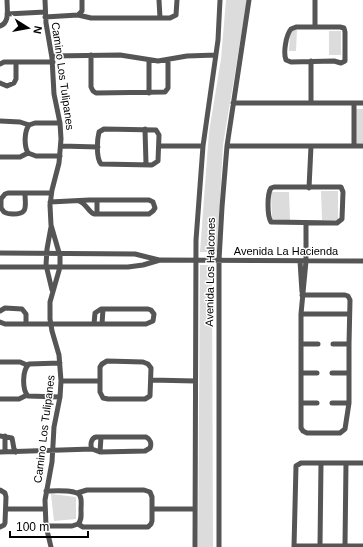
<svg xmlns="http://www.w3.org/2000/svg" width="363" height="547" font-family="Helvetica,sans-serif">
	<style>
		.green { fill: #dcdcdc }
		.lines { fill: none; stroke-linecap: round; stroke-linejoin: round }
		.minor { stroke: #555; stroke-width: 5 }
		.labels { text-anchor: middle; stroke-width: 3; stroke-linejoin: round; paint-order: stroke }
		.street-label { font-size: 11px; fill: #000; stroke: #fff }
	</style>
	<rect width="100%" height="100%" fill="#fff"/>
	<!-- green -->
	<path class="green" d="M226,0H247L223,145L217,252H200L209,132L221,59Z
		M297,29L296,51H289L290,33L293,30Z
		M329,31H341V55H329Z
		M356,109H363V143L356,144Z
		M321,191H338V220H322Z
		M271,192H289L290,220L272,221Z
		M200,265H212L213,547H198Z
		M51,494L76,497V519L54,521Z"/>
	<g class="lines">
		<!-- minor -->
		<path class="minor" d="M45,0L46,23L52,58L54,94L60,123L61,139L59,163L52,190L50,205L51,225L60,256V267L50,302V319L52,331L59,355L61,381L60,397L54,427L52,462L45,500L46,526L51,547
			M159,0L160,18
			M7,14L45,12
			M78,15L82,11V0
			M45,17L78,15L91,18H170L176,15L177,0
			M0,26C10,23 7,9 7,0
			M296,27H340L344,28L345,32V61L341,63L334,61L291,62L286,60C283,53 286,35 291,29Z
			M315,27V0
			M91,55V87L93,91L96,93L165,92L168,88V60
			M52,56L120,55L158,61L187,56L216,55
			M0,64L4,62H53
			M0,83L7,86L14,83L16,79V62
			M149,93V60
			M233,103H363
			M311,103V61
			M0,121L20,122L29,125
			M29,125L35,123H60
			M104,129L156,130L159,135L158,161L152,165L101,164C96,158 97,140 99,132Z
			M145,129L146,164
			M61,146L98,147
			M159,146H203
			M227,146H363
			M354,146V103
			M28,153L36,156H60
			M28,153C24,146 24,132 29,125
			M0,157H20L28,153
			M274,187H341L343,192L342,219L337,223L271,222C267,216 267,194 271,188Z
			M309,188L311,146
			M25,193C25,206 29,214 13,214C9,214 7,214 4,212L1,208V199L5,194L8,193H51
			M97,200V214
			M50,202L89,200H149L153,202L155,208L153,211L149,214H94C88,212 87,204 79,201
			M51,227L47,249L46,265L52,290
			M0,253L135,254L159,260
			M300,261L302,292
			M0,267H128L143,265L160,260L363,261
			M302,295H345L348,296L350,300L349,344V403L345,429L340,433H307L303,431L301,428V314L306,261V223
			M0,311L5,308L22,309L26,314V324
			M301,314H349
			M0,322L5,324H146L153,321L154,314L151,310L148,309H101L95,313L94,324
			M102,324L103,309
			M301,344H318
			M333,344H349
			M107,361L143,362L148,364L151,368L150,396L145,399H108L103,398L100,392V367L102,364Z
			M0,362H20L27,365
			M301,373H317
			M332,373H349
			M151,380L195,381
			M61,381H100
			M60,397L28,396C22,390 22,370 29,364L60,363
			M0,399H19L27,395
			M301,403H317
			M332,403H349
			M0,436L12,438L14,449L16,452
			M5,436V452
			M0,452L92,449L100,452L145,451L150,448C152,443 150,439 146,437H96C91,438 90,445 92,449
			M100,452L101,437
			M0,490L5,493L6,497L5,523L4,525L0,527
			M77,493L87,490H144L150,492L152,497V521L151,524L148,527H83L78,524
			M6,509H45
			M152,509H195
			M46,526H72L78,524C82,520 81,515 81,509C81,505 82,499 80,496C77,489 53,491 46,491
			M294,546H363
			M320,546L321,463
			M345,546L346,463
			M195,547L196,240L203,146L218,40L220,0
			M219,547V260L222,207L227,146L249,0
			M294,547L296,466L301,463H363"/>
	</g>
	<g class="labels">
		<!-- street labels -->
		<g class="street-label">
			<text transform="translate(63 76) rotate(82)" y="4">Camino Los Tulipanes</text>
			<text x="286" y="255">Avenida La Hacienda</text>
			<text transform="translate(210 272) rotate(-89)" y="4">Avenida Los Halcones</text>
			<text transform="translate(44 429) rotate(-83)" y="4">Camino Los Tulipanes</text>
		</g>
	</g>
	<!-- north arrow -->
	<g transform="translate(28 28) rotate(101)" stroke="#ffffff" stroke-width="3" paint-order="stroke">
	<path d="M0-3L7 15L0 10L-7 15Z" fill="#000000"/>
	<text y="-6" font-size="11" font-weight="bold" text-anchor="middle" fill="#000000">N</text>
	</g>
	<!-- scale -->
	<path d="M10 531v6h78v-6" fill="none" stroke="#000000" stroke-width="2"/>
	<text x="16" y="531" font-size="12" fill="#000000" stroke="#ffffff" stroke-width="3" paint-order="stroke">100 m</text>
</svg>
